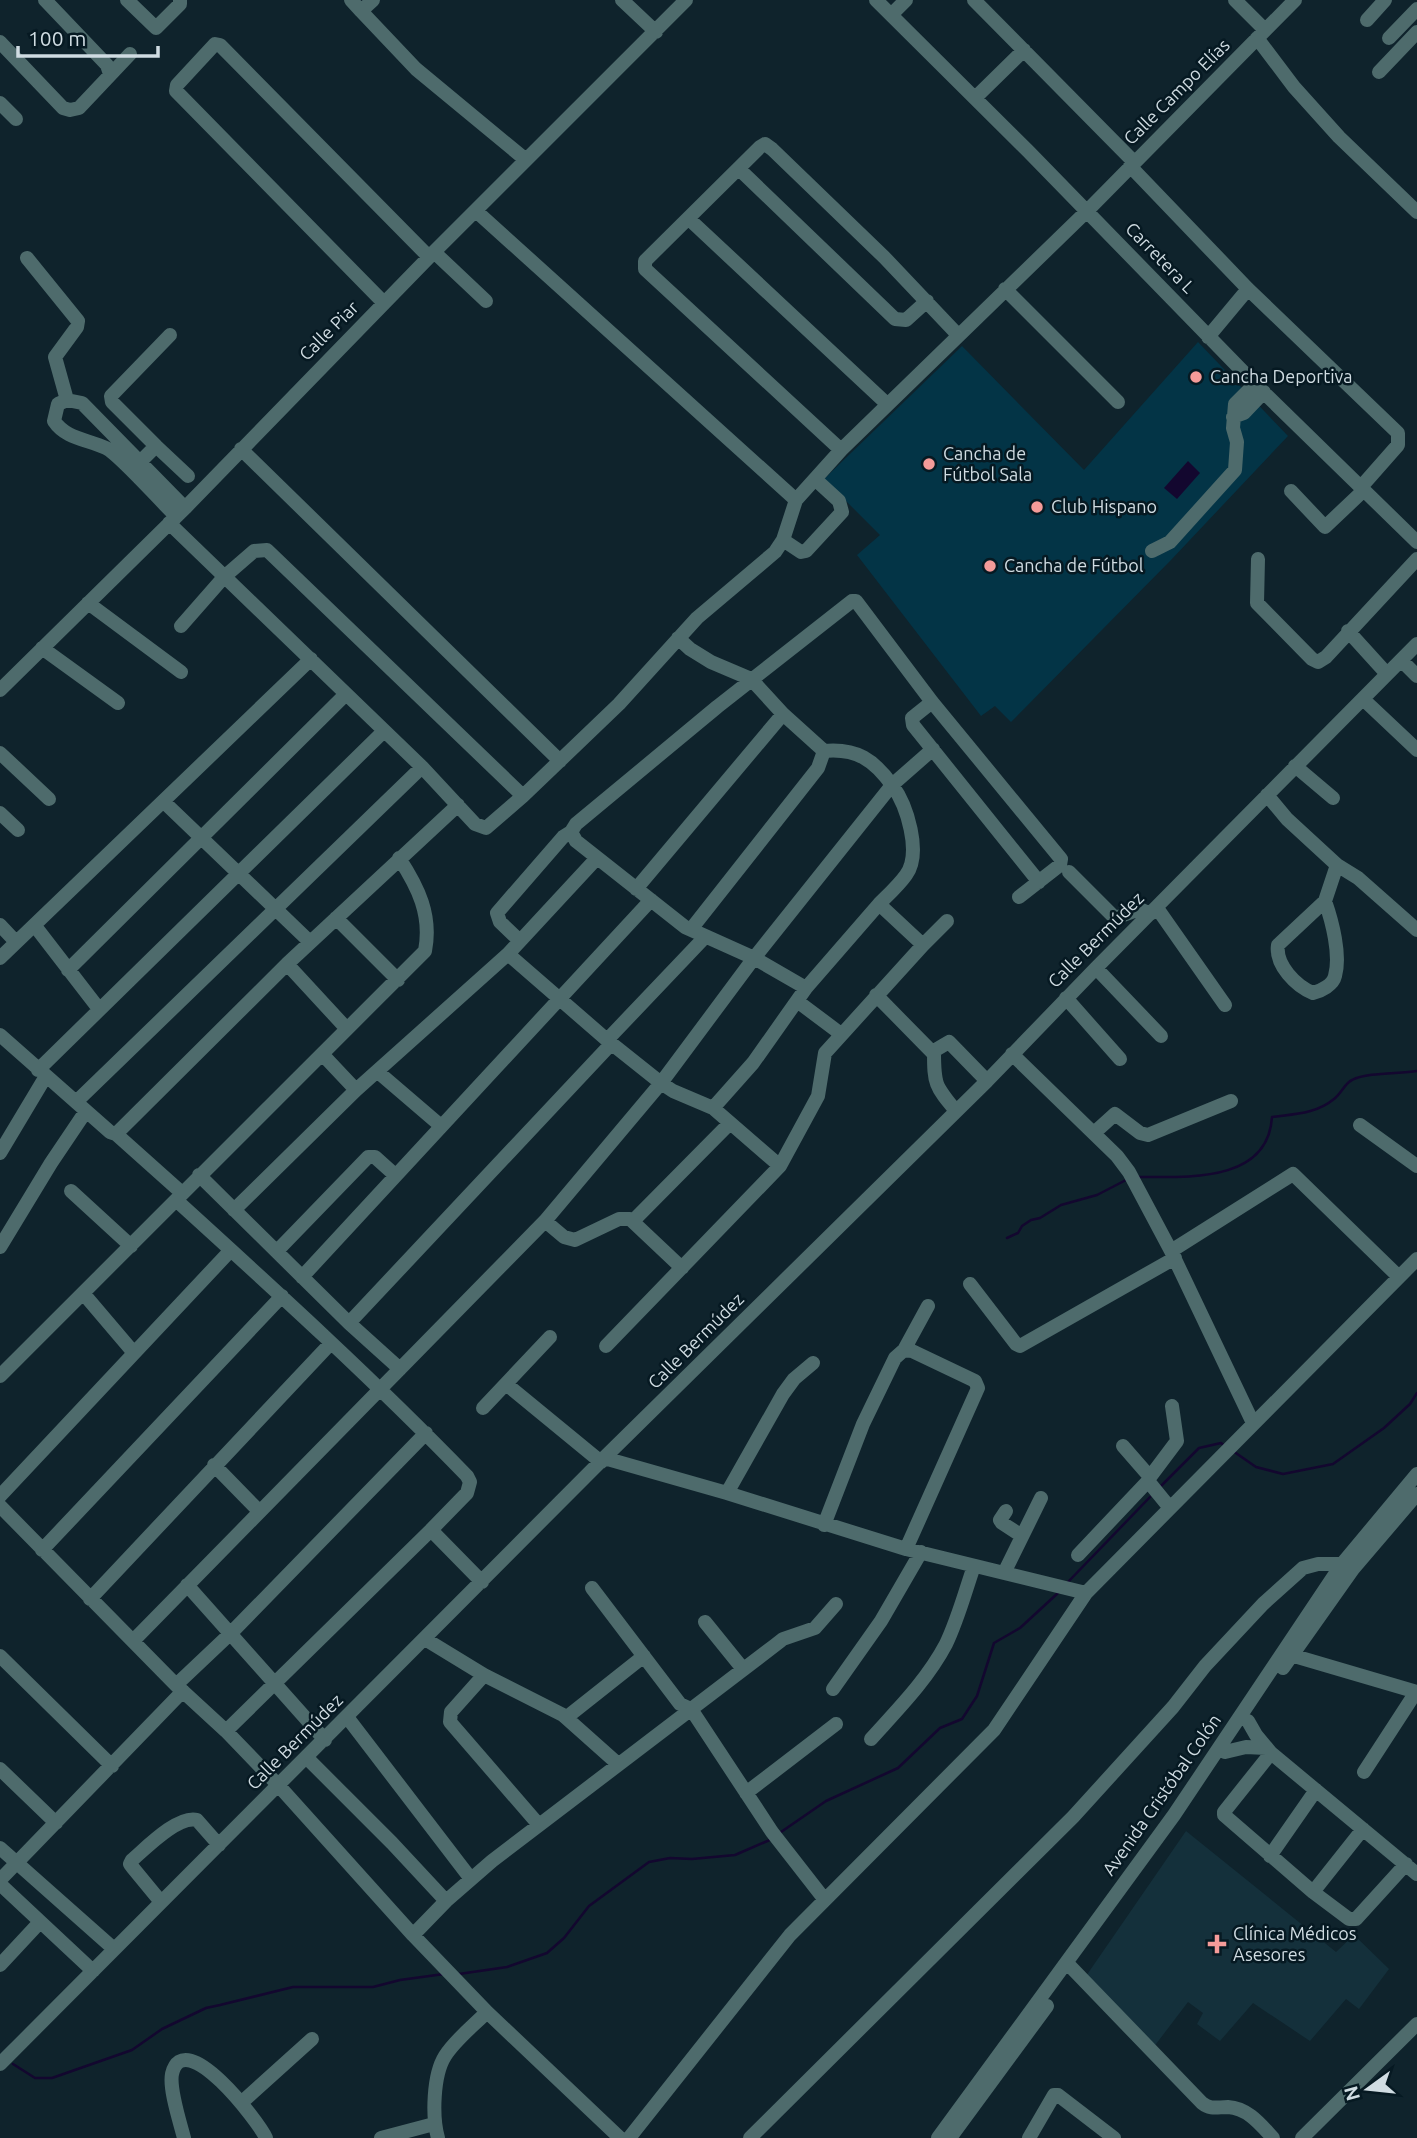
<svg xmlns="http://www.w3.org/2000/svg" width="1417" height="2138" font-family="Ubuntu,sans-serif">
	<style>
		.built { fill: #14303b }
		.green { fill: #033446 }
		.water { fill: #13072f }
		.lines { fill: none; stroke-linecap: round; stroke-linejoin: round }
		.stream { stroke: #13072f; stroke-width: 2.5 }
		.minor { stroke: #4e6b6c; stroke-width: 14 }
		.poi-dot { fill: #f59b99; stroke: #061922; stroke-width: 2.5 }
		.labels { text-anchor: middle; stroke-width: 5; stroke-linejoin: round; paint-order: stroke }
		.street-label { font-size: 18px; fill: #d0dce2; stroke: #061922 }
		.poi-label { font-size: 18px; fill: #d0dce2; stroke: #061922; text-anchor: start }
	</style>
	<rect width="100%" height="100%" fill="#0f232c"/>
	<!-- built -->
	<path class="built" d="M1186,1831L1336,1952L1354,1935L1389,1969L1359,2009L1346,1999L1310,2041L1253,2003L1220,2041L1197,2024L1203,2013L1188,2002L1153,2048L1084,1979Z"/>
	<!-- green -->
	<path class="green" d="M1198,342L1288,436L1171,560L1011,722L995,706L981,716L857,555L880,535L824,479L962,346L1084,470Z"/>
	<!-- water -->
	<path class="water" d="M1188,461L1200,473L1177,499L1164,488Z"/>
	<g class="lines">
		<!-- stream -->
		<path class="stream" d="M1138,1177C1187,1177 1268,1183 1272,1117C1294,1114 1316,1114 1334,1099C1341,1094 1345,1083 1352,1080C1368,1072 1399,1074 1417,1071
			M1007,1238L1018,1233L1022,1226L1031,1220L1040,1218L1061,1205L1097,1195L1126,1180
			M1233,1451L1256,1467L1283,1474L1333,1464L1384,1428L1410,1404L1417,1393
			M1161,1486L1199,1448L1221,1443L1225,1446
			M1067,1583L1150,1497
			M781,1832L826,1801L898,1768L940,1728L962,1719L977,1696L994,1643L1020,1628L1058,1593
			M459,1974L507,1967L547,1953L564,1938L589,1906L649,1862L670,1858L692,1859L735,1855L772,1839
			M13,2064L35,2078H52L132,2050L162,2029L206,2008L220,2005L293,1987H373L400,1980L444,1974"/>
		<!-- minor -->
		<path class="minor" d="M45,0L107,65L110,74
			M127,0L156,28L180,4V0
			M351,0L361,11
			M373,0L361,11L416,69L526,160
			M622,0L656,32
			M876,0L1028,151L1255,384L1417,542
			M974,0L1134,162
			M1235,0L1265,30
			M891,15L906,0
			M1367,20L1385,0
			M1257,38L1294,87L1339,137L1417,212
			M1389,38L1417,9
			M0,42L63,108L70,110L79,108L130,54
			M1379,72L1417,32
			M975,98L1024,50
			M0,103L16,119
			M1130,166L1248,289L1398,433V445L1361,487
			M739,169L895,319L906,320L927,301
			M476,211L796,500
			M689,219L887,404
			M434,252L486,301
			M27,258L78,321L77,327L55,357L67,400
			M1005,289L1118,402
			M384,303L176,91L177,85L215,44L220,45L429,257
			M1208,337L1248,289
			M1233,417L1244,413L1264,392
			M156,446L112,402L111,396L170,335
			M241,449L560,761
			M841,450L645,269V261L760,147L765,144L772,149L884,257L958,335
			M140,462L156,446L188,476
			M1291,491L1325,527L1364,490
			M176,516C161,502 120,455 106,448C87,439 66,439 54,421L58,404L67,400L82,403L185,508
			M169,523L422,767L475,824L486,828L523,796L619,704L697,618L775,552L783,540L796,500L841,450L1087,211L1295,0
			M783,540L801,552L806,551L842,512L839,501L815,479
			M1152,551L1170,542L1235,470L1237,442L1233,428L1235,404L1255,384
			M1258,559L1257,603L1312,659L1318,662L1326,657L1417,559
			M88,603L181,672
			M181,626L224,577L254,551L267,550L523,796
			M1348,631L1387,674
			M42,648L118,703
			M1401,660L1417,676
			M0,690L185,508L429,257L686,0
			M1363,699L1417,750
			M932,702L912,718L913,725L1039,882
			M0,753L49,799
			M1295,766L1333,798
			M1267,795L1287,819L1337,865L1358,878L1417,930
			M164,802L310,942
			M0,813L18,830
			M1069,872L1113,916L1118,917L1140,909L1150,914
			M636,889L783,714
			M1325,901C1332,921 1341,955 1335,976C1333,985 1321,991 1313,993C1296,986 1275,965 1278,945L1325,901L1337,865
			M1157,908L1225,1005
			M336,918L398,980
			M0,925L16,942
			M35,926L99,1009
			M692,928L818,768L824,751
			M520,941L500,922L497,913L563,837L571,832
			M923,945L947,921
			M508,954L607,1040L661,1083L673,1091L713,1108L780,1166
			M0,958L311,659
			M287,964L347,1029
			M1096,968L1161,1036
			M68,970L346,694
			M806,988L754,958L685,927L576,841L571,832L576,824L717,707L852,601H856L932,702L1061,859L1060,865L1019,897
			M876,995L932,1052L949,1042L987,1081
			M1066,998L1120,1059
			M797,1001L841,1034
			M0,1035L110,1132L116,1134L182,1193
			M607,1040L705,937
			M934,1052C934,1084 935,1086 956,1111
			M1012,1054L1117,1156L1129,1172L1171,1251L1253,1423
			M323,1055L356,1090
			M38,1070L384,731
			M378,1072L441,1126
			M76,1102L422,767
			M713,1108L753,1063L806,988L879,904
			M1360,1125L1417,1166
			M1094,1133L1115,1114L1140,1133L1148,1135L1231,1101
			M116,1134L287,964L458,805
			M0,1153L46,1076
			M199,1175L349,1323L400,1369
			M71,1191L131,1246
			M176,1200C275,1290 374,1380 467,1476L470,1482L467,1493L431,1530L226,1731
			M234,1210L356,1090L508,954L597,858
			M545,1221L564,1237L575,1240L619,1219H630L682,1268
			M633,1221L730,1123
			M0,1247L51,1163L86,1111
			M277,1251L368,1157H375L395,1175
			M1171,1251L1293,1174L1399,1277
			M302,1277L651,900
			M970,1284L1016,1344L1020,1346L1175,1258
			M83,1293L134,1353
			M349,1323L612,1043
			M606,1346L780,1166L818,1096L825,1053L923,945L879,904C888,895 899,885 906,875C922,853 907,805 892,785L933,749
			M904,1350L928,1306
			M0,1376L425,951C432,915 418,887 399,858
			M506,1384L601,1462
			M483,1408L550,1337
			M1123,1446L1150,1477L1148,1481
			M604,1458L727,1493L906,1549L1086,1593
			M214,1465L259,1511
			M1150,1477L1177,1441L1172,1406
			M727,1493L783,1394L794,1379L813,1363
			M0,1496L231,1250
			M0,1506L176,1685L226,1731L279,1786L413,1935L487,2012L620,2138
			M1006,1511L1000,1520L1002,1523L1022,1536
			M824,1525L863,1424L895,1358L904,1350L912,1351L975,1381L978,1388L906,1549
			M431,1530L482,1582
			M42,1550L282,1296
			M1078,1555L1148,1481L1170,1508
			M1004,1573L1041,1498
			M187,1585L325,1740
			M592,1588L680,1704L691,1709L772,1832L825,1900
			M90,1599L331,1343
			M705,1622L743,1669
			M425,1639L484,1675L563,1715L618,1764
			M133,1641L545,1221L661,1083L754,958L892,785C874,760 857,748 824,751L783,714L751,679L711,662L690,649L678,638
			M1284,1653L1417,1692
			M0,1656L112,1766
			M1283,1668L1353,1569L1417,1494
			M484,1675L451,1712L450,1722L539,1825
			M176,1685L231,1633L426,1433
			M833,1689L881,1621L921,1552
			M347,1717L471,1879
			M567,1717L644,1656
			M1248,1721L1256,1735L1271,1753L1417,1874
			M871,1739C898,1709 927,1680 946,1644C958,1619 965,1592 974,1566
			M1225,1752L1246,1747L1266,1748
			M1271,1753L1224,1812V1815L1313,1892L1349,1919H1356L1406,1864
			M307,1758L392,1843L446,1901
			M0,1769L56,1823
			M1364,1772L1416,1692
			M746,1793L836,1724
			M0,1848L114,1949
			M1270,1856L1316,1790
			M0,1880L183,1691
			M0,1884L93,1971
			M1313,1892L1363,1829
			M161,1902L133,1868L130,1864L132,1860C146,1848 178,1815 197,1820L219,1845
			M413,1935L446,1901L492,1861L774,1646L783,1639L815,1628L836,1604
			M1067,1963L1202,2103C1211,2110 1217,2107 1228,2107C1248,2108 1261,2125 1273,2138
			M0,1965L40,1922
			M0,2064L604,1458L987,1081L1096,968L1417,644
			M241,2103L312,2039
			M184,2138C180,2122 169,2089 172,2074C184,2024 259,2122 266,2138
			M381,2138L434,2124
			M438,2138C432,2117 433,2075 445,2056C455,2040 473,2026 487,2012
			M629,2138L790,1935L994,1730L1086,1593L1417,1259
			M750,2138L1073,1817L1173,1707L1205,1666L1263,1604L1303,1568L1318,1564H1342
			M938,2138L1174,1815L1342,1564L1417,1474
			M950,2138L1047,2006
			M1029,2138L1054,2095H1058L1114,2138
			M1302,2138L1417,2024"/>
	</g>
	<!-- markers -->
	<g class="poi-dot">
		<circle cx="1196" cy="377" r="7"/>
		<circle cx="929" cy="464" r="7"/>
		<circle cx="1037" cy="507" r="7"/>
		<circle cx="990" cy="566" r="7"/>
		<path d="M1213.5 1933.5h7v7h7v7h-7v7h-7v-7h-7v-7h7z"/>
	</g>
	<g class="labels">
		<!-- street labels -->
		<g class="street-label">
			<text transform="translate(1177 92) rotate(-45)" y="6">Calle Campo Elías</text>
			<text transform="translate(1160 258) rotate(46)" y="6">Carretera L</text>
			<text transform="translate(329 331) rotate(-45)" y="6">Calle Piar</text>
			<text transform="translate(1096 940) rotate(-45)" y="6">Calle Bermúdez</text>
			<text transform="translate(696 1341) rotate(-45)" y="6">Calle Bermúdez</text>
			<text transform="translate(295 1742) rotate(-45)" y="6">Calle Bermúdez</text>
			<text transform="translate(1162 1795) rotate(-55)" y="6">Avenida Cristóbal Colón</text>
		</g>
		<!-- poi labels -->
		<g class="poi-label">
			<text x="1210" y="383">Cancha Deportiva</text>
			<text x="943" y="460">Cancha de<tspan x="943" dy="21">Fútbol Sala</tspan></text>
			<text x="1051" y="513">Club Hispano</text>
			<text x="1004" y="572">Cancha de Fútbol</text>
			<text x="1233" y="1940">Clínica Médicos<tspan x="1233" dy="21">Asesores</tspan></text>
		</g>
	</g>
	<!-- north arrow -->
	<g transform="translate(1368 2089) rotate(255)" stroke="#061922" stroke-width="5" paint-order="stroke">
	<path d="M0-5L12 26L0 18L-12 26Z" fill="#d0dce2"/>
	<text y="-10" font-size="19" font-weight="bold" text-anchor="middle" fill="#d0dce2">N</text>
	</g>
	<!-- scale -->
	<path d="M18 46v10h140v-10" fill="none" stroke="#d0dce2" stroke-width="3.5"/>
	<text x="28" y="46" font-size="21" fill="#d0dce2" stroke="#061922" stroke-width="5" paint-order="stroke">100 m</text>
</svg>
